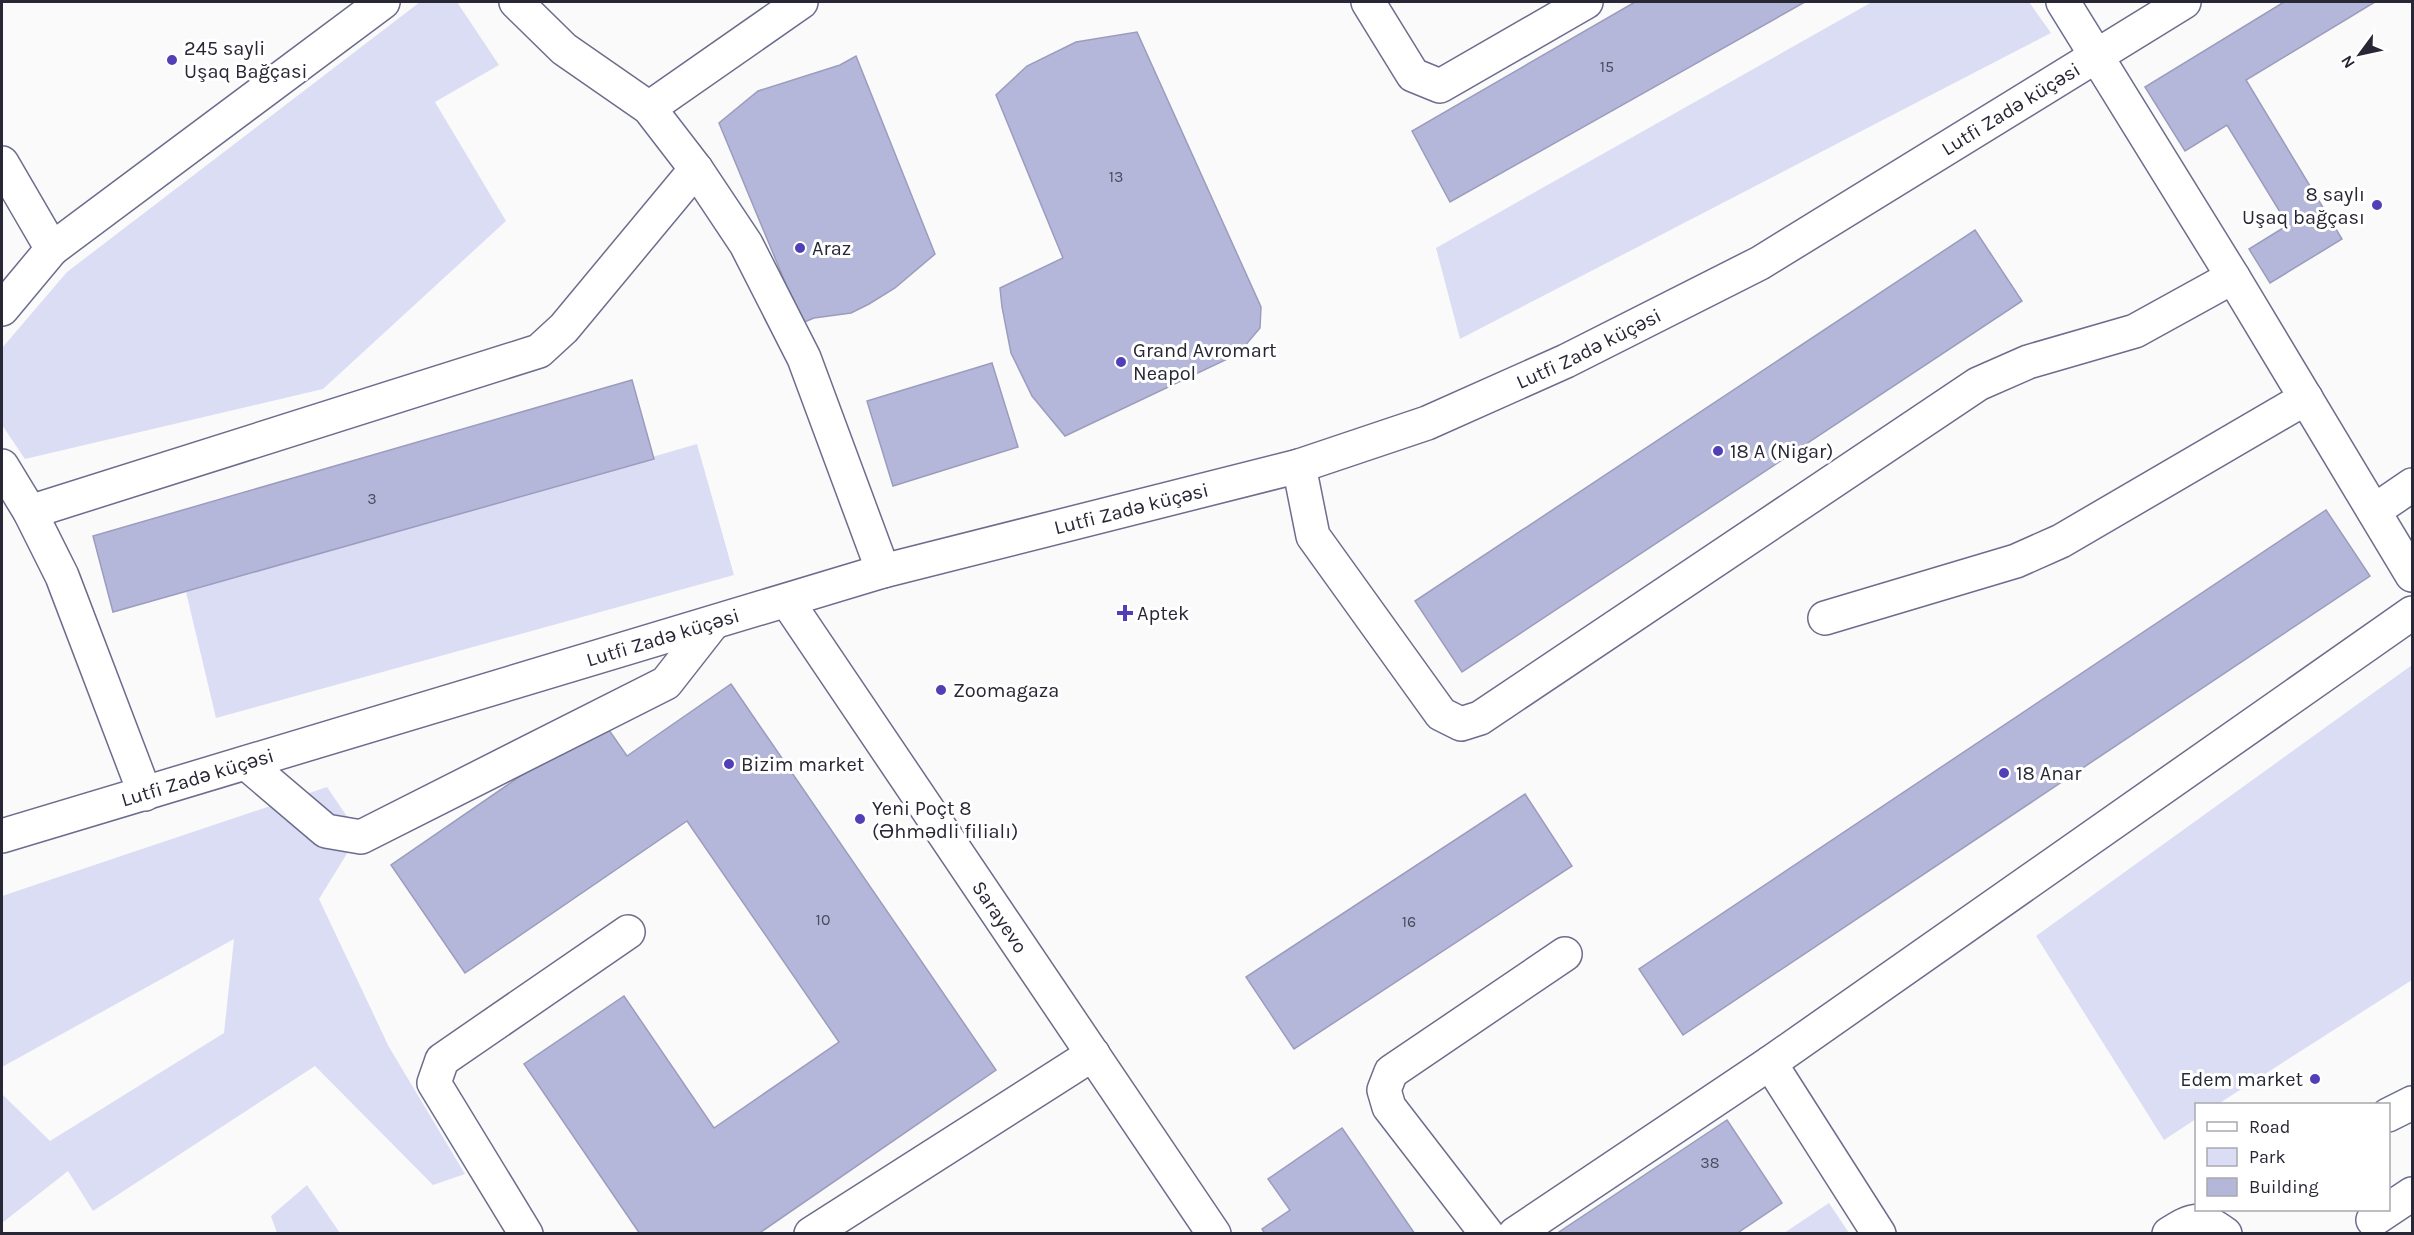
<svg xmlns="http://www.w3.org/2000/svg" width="2414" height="1235" font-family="Karla,sans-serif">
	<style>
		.green { fill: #dbddf5 }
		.building { fill: #b5b7da; stroke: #9b9cbe; stroke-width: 1.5 }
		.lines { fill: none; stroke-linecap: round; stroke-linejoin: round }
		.minor-casing { stroke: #6c6d8d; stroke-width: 36 }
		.major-casing { stroke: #6c6d8d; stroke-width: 36 }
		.minor { stroke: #fff; stroke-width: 33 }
		.major { stroke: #fff; stroke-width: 33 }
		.poi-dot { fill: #503fb6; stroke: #fff; stroke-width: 2 }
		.labels { text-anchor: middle; stroke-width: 6; stroke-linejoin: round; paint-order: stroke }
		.number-label { font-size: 16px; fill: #4a4b5e }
		.poi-label { font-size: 20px; fill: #272735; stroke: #fff; text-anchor: start }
		.street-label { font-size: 20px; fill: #272735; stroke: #fff }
	</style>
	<rect width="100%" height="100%" fill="#fafafa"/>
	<!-- green -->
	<path class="green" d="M420,2H457L499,65L435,102L506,221L323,389L25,459L2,425V348L67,272Z
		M1872,2H2029L2051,33L1460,339L1436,248Z
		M697,444L734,575L216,718L186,592Z
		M2412,665V980L2218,1104H2196V1119L2164,1140L2036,936Z
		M327,787L359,834L319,899L389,1047L465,1174L433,1185L315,1066L93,1211L68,1171L2,1223V1096L3,1095L50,1141L224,1033L234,939L2,1067V896Z
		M307,1185L340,1233H277L271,1216Z
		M1829,1203L1849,1233H1784Z"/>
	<!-- building -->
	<path class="building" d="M1635,2H1805L1450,202L1412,131Z
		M2284,2H2375L2246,80L2342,239L2270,283L2249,249L2288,225L2227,125L2185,151L2145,87Z
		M1137,32L1261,307L1260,328L1238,354L1065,436L1032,396L1011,353L1002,307L1000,288L1063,258L996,95L1027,66L1076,42Z
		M856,56L935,254L895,288L869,304L851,313L814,318L802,323L719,123L758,91L840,65Z
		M1975,230L2022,301L1462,672L1415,601Z
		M992,363L1018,447L893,486L867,401Z
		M632,380L654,459L113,612L93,536Z
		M2326,510L2370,576L1683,1035L1639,969Z
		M731,684L996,1070L758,1234H640L524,1064L624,996L714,1128L839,1042L687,821L465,973L391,865L602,720L627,756Z
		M1525,794L1572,866L1294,1049L1246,977Z
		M1727,1120L1782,1203L1736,1234H1556Z
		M1342,1128L1415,1234H1265L1262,1229L1290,1210L1268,1179Z"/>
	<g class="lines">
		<defs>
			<g id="minor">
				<path d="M516,2L564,49L649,108L696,169L746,244L804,358L883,571"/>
				<path d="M1368,2L1413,75L1440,86L1586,2"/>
				<path d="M2063,2L2233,277L2412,575"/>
				<path d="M649,108L801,2"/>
				<path d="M2,163L52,249L2,309"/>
				<path d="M52,249L383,2"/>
				<path d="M2,466L30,512L62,576L145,794"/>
				<path d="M1299,466L1313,536L1441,714L1461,724L1480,718L1978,384L2028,362L2135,331L2233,277"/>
				<path d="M2374,511L2412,485"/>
				<path d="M30,512L539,351L564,328L696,169"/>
				<path id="s1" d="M787,601L1214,1234"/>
				<path d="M1825,618L2016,561L2061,541L2306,398"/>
				<path d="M246,763L326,831L361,837L666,683L713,623"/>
				<path d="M1770,1063L1879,1234"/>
				<path d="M2388,1115L2412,1103"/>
				<path d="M2373,1220L2412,1194"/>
				<path d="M526,1234L434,1083L442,1060L628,932"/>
				<path d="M811,1234L1093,1054"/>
				<path d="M1487,1234L1389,1107L1384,1090L1391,1072L1565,954"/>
				<path d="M1515,1234L1770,1063L2412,613"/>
				<path d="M2169,1234C2194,1218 2201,1216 2225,1234"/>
			</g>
			<g id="major">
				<path id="s2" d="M2,836L883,571L1299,466L1427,423L1566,361L1760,263L2184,2"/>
			</g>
		</defs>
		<!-- minor casing -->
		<use href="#minor" class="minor-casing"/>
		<!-- major casing -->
		<use href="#major" class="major-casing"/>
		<!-- minor -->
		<use href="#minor" class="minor"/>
		<!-- major -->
		<use href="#major" class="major"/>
	</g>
	<!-- markers -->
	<g class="poi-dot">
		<circle cx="172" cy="60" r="6"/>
		<circle cx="2377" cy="205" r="6"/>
		<circle cx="800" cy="248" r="6"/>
		<circle cx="1121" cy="362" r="6"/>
		<circle cx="1718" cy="451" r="6"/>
		<path d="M1122 604h6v6h6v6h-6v6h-6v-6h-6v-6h6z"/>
		<circle cx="941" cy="690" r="6"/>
		<circle cx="729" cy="764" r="6"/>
		<circle cx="2004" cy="773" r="6"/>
		<circle cx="860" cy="819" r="6"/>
		<circle cx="2315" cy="1079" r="6"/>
	</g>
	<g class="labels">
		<!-- number labels -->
		<g class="number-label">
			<text x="1607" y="72">15</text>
			<text x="1116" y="182">13</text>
			<text x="372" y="504">3</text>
			<text x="823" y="925">10</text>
			<text x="1409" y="927">16</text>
			<text x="1710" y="1168">38</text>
		</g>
		<!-- poi labels -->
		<g class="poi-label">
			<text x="184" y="55">245 sayli<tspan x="184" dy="23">Uşaq Bağçasi</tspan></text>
			<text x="2365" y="201" text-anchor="end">8 saylı<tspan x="2365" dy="23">Uşaq bağçası</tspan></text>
			<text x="812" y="255">Araz</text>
			<text x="1133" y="357">Grand Avromart<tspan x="1133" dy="23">Neapol</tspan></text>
			<text x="1730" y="458">18 A (Nigar)</text>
			<text x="1137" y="620">Aptek</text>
			<text x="953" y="697">Zoomagaza</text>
			<text x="741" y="771">Bizim market</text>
			<text x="2016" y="780">18 Anar</text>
			<text x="872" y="815">Yeni Poçt 8<tspan x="872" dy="23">(Əhmədli filialı)</tspan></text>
			<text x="2303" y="1086" text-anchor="end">Edem market</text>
		</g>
		<!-- street labels -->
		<g class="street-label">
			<text dy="7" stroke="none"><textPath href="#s2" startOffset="2148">Lutfi Zadə küçəsi</textPath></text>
			<text dy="7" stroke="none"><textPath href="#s2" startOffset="1662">Lutfi Zadə küçəsi</textPath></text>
			<text dy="7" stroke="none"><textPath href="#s2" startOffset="1176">Lutfi Zadə küçəsi</textPath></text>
			<text dy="7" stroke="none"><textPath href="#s2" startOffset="690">Lutfi Zadə küçəsi</textPath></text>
			<text dy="7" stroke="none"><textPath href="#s2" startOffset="204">Lutfi Zadə küçəsi</textPath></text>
			<text dy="7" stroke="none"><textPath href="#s1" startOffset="381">Sarayevo</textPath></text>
		</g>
	</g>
	<!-- border -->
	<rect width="2414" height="1235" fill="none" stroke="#272735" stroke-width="6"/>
	<!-- legend -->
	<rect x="2195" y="1103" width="195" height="108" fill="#ffffff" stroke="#a9a9ae" stroke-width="1.5"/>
	<rect x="2207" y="1122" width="30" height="9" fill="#ffffff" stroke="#a9a9ae" stroke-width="1.5"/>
	<text x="2249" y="1133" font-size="18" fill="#272735">Road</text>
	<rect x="2207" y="1148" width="30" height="18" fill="#dbddf5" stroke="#a9a9ae" stroke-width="1.5"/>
	<text x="2249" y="1163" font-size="18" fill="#272735">Park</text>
	<rect x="2207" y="1178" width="30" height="18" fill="#b5b7da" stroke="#a9a9ae" stroke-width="1.5"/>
	<text x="2249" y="1193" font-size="18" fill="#272735">Building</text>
	<!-- north arrow -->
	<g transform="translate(2360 54) rotate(237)" stroke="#ffffff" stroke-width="4.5" paint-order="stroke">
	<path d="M0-4.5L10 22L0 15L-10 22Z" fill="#272735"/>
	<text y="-9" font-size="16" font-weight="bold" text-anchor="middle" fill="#272735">N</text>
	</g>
</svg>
